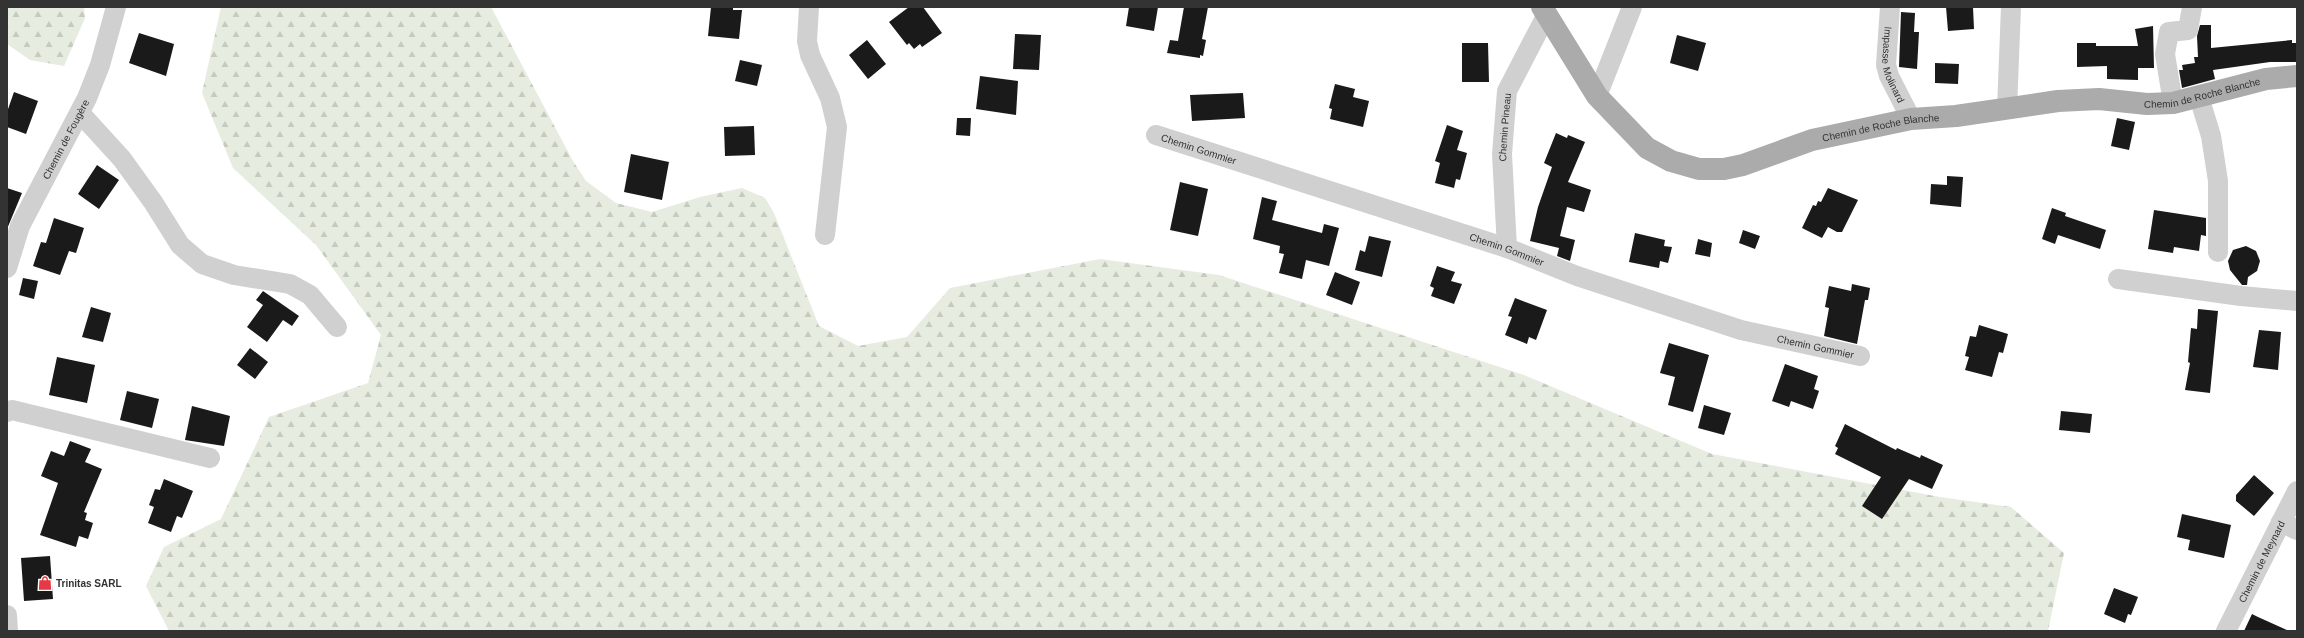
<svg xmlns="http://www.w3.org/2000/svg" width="2304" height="638" font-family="Arial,sans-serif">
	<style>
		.forest { fill: url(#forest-firs) }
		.building { fill: #1a1a1a }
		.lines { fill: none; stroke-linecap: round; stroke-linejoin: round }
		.minor { stroke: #d0d0d0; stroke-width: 20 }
		.major { stroke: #ababab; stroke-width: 22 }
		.labels { text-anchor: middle; stroke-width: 4; stroke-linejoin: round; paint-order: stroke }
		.street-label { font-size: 10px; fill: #333; stroke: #fff }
		.poi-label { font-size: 10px; font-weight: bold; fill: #333; stroke: #fff; text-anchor: start }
	</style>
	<defs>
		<pattern id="forest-firs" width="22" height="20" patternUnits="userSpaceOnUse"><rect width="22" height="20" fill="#e6ecdf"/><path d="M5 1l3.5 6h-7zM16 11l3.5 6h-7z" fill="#c6cbc0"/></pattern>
	</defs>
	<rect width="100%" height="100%" fill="#fff"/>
	<!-- forest -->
	<path class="forest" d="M7,7H84L85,18L64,66L30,60L7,44Z
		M221,7H491L573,161L586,181L616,203L652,212L700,197L742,188L765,198L774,213L819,326L858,346L907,337L950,288L1100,259L1219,275L1524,375L1712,454L1940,497L2011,507L2064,553L2048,631H169L146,586L164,547L221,519L269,417L368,383L381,335L316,245L233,168L202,93Z"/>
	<!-- building -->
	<path class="building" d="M711,7H733V10H742L739,39L708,36Z
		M909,7H923L942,33L922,47L920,44L914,49L909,43L907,45L889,22Z
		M1129,7H1158L1154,31L1126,26Z
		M1184,7H1208L1202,39L1206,40L1203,56L1200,55V58L1167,53L1170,40L1178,41Z
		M1946,7H1973L1974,29L1948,31Z
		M1901,12L1915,13L1914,32H1919L1917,69L1899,67Z
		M2200,25H2211V48L2292,40V43H2297V62H2270L2213,70L2215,79L2182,88L2179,70H2183L2182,65L2195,63L2194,57H2198L2197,36Z
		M2153,26L2154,68H2138V80L2107,79V66L2077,67V43H2096V46H2138L2135,29Z
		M139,33L174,44L166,76L129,63Z
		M1015,34L1041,35L1039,70L1013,69Z
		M1677,35L1706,43L1698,71L1670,63Z
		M867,40L886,64L868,79L849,55Z
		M1462,43H1488L1489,82H1462Z
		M740,60L762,65L757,86L735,81Z
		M1935,63L1959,64L1958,84L1935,83Z
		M980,76L1018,81L1016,115L976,109Z
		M1335,84L1355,89L1353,97L1369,101L1363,127L1330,119L1332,109L1329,108Z
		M14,92L38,101L26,134L7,127V112Z
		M1243,93L1245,118L1192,121L1190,95Z
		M957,118H971L970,136L956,135Z
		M2117,118L2135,122L2129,150L2111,146Z
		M1447,125L1463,131L1457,150L1467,153L1460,180L1456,179L1454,188L1435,183L1440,163L1435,161Z
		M754,126L755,155L725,156L724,127Z
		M1556,133L1567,138L1568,135L1585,142L1568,182L1591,190L1584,212L1567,207L1560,236L1575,240L1570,261L1557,256L1559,248L1530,241L1538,207L1552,167L1544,163Z
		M631,154L669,162L662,200L624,192Z
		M97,165L119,180L99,209L78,194Z
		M1947,176L1963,177L1961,207L1930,204L1931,184L1947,185Z
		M1180,182L1208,189L1198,236L1170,230Z
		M7,188L22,193L7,229Z
		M1828,188L1858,200L1842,232H1837L1828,227L1822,238L1802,228L1813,205L1816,206L1818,201L1821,202Z
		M1262,197L1277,201L1272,220L1322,233L1324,224L1339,228L1329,266L1306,260L1302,279L1279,273L1284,254L1279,253L1280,246L1253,239Z
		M2052,208L2066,213L2065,216L2106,230L2100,249L2058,235L2055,244L2042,239Z
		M2154,210L2206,218V236L2201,235L2199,251L2174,247L2173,253L2148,249Z
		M54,218L84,228L76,253L69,251L60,275L33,266L41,242L46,243Z
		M1743,230L1760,236L1755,249L1739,243Z
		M1635,233L1665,240L1664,246L1672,247L1668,263L1660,261L1659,268L1629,262Z
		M1369,236L1391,241L1382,277L1355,270L1360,250L1365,252Z
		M1698,239L1712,243L1710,257L1695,254Z
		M2246,246L2256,251L2260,261L2257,271L2248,277L2247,285H2242L2230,270L2228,261L2233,250Z
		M1437,266L1455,272L1451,281L1462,284L1454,304L1431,296L1434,288L1430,286Z
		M1335,272L1360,282L1352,305L1326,295Z
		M23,278L38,281L34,299L19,295Z
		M1852,284L1870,288L1868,300H1865L1857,344L1824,336L1829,308L1825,307L1829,286L1851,291Z
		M263,291L299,316L292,326L283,320L267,342L247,327L263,305L256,300Z
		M1515,298L1547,310L1536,340L1529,337L1527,344L1505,335L1512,317L1508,316Z
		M91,307L111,313L103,342L82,337Z
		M2198,309L2218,311L2210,393L2185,390L2190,363L2188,362L2191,328L2197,329Z
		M1979,325L2008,334L2003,353L1999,352L1992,377L1965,370L1969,357L1965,356L1970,336L1976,337Z
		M2259,330L2281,332L2278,370L2253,367Z
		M1669,343L1709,355L1693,412L1668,405L1675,377L1660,373Z
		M250,348L268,362L255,379L237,365Z
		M57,357L95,365L87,403L49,395Z
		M1785,364L1818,376L1814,389L1819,391L1813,409L1791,401L1789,407L1772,401Z
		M127,391L159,399L152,428L120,420Z
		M1704,405L1731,413L1724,435L1698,428Z
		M192,406L230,416L224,446L185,440Z
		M2061,411L2092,414L2090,433L2059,430Z
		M1845,424L1896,450L1897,448L1920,458L1921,455L1943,465L1932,489L1909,479L1882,519L1862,506L1881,477L1835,454L1838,448L1835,446Z
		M70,441L91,449L85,462L102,469L84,512L87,513L85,520L93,523L88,539L79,536L76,547L40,535L58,483L41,476L51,451L64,456Z
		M2254,475L2274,493L2254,516L2236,501V495Z
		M164,479L193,491L182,518L177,516L171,532L148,523L154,507L149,505L155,489L160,490Z
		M2182,514L2231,525L2224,558L2188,550L2190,540L2177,537Z
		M50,556L53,599L24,601L21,558Z
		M2114,588L2138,597L2131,615L2128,614L2125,623L2104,614Z
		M2252,614L2258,617L2289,631H2244Z"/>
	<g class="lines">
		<!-- minor -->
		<g class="minor">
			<path d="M809,7L807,41L810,55L830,98L837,127L825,235"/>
			<path id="s1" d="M1890,7L1886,65L1889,76L1911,119"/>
			<path d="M1597,96L1632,7"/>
			<path d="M2199,97L2211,136L2218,181V252"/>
			<path d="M2173,103L2165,54L2169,32L2188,30L2192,7"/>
			<path d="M2007,109L2011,7"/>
			<path d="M80,113L122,159L153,202L180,245L202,264L234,275L290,284L310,295L337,327"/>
			<path id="s2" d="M1156,135L1507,248L1577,276L1741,330L1860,356"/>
			<path id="s3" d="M1507,248L1502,154L1507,91L1546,16"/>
			<path id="s4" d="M7,268L20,226L87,98L100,65L116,7"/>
			<path d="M2118,279L2241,296L2297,301"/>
			<path d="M7,412L12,410L210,458"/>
			<path d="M2281,522L2297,530"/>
			<path d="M7,615L8,631"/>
			<path id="s5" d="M2226,631L2297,491"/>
		</g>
		<!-- major -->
		<path class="major" id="s6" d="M1542,7L1597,96L1647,148L1671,161L1699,169H1724L1743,165L1812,140L1911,119L1956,116L2058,101L2099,99L2147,104L2173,103L2266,79L2297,76"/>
	</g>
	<!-- icons -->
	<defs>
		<symbol id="shop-bare" viewBox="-9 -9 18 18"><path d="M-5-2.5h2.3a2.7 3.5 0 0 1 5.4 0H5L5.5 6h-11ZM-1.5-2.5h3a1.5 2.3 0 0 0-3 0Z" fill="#e63946" stroke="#fff" stroke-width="2.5" paint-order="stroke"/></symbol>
	</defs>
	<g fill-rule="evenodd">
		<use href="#shop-bare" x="35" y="573" width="20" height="20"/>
	</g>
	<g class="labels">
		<!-- street labels -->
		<g class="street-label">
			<text dy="4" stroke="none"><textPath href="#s1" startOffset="59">Impasse Molinard</textPath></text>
			<text dy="4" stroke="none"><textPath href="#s6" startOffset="746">Chemin de Roche Blanche</textPath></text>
			<text dy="4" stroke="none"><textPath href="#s3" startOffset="121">Chemin Pineau</textPath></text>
			<text dy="4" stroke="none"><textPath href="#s6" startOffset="421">Chemin de Roche Blanche</textPath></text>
			<text dy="4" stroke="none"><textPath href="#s4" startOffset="142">Chemin de Fougère</textPath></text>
			<text dy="4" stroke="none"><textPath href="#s2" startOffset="45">Chemin Gommier</textPath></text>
			<text dy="4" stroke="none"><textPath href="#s2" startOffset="369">Chemin Gommier</textPath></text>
			<text dy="4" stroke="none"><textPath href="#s2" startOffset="693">Chemin Gommier</textPath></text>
			<text dy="4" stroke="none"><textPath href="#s5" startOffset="78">Chemin de Meynard</textPath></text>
		</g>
		<!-- poi labels -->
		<g class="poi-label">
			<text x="56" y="587">Trinitas SARL</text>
		</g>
	</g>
	<!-- border -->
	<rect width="2304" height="638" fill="none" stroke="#333333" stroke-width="16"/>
</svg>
